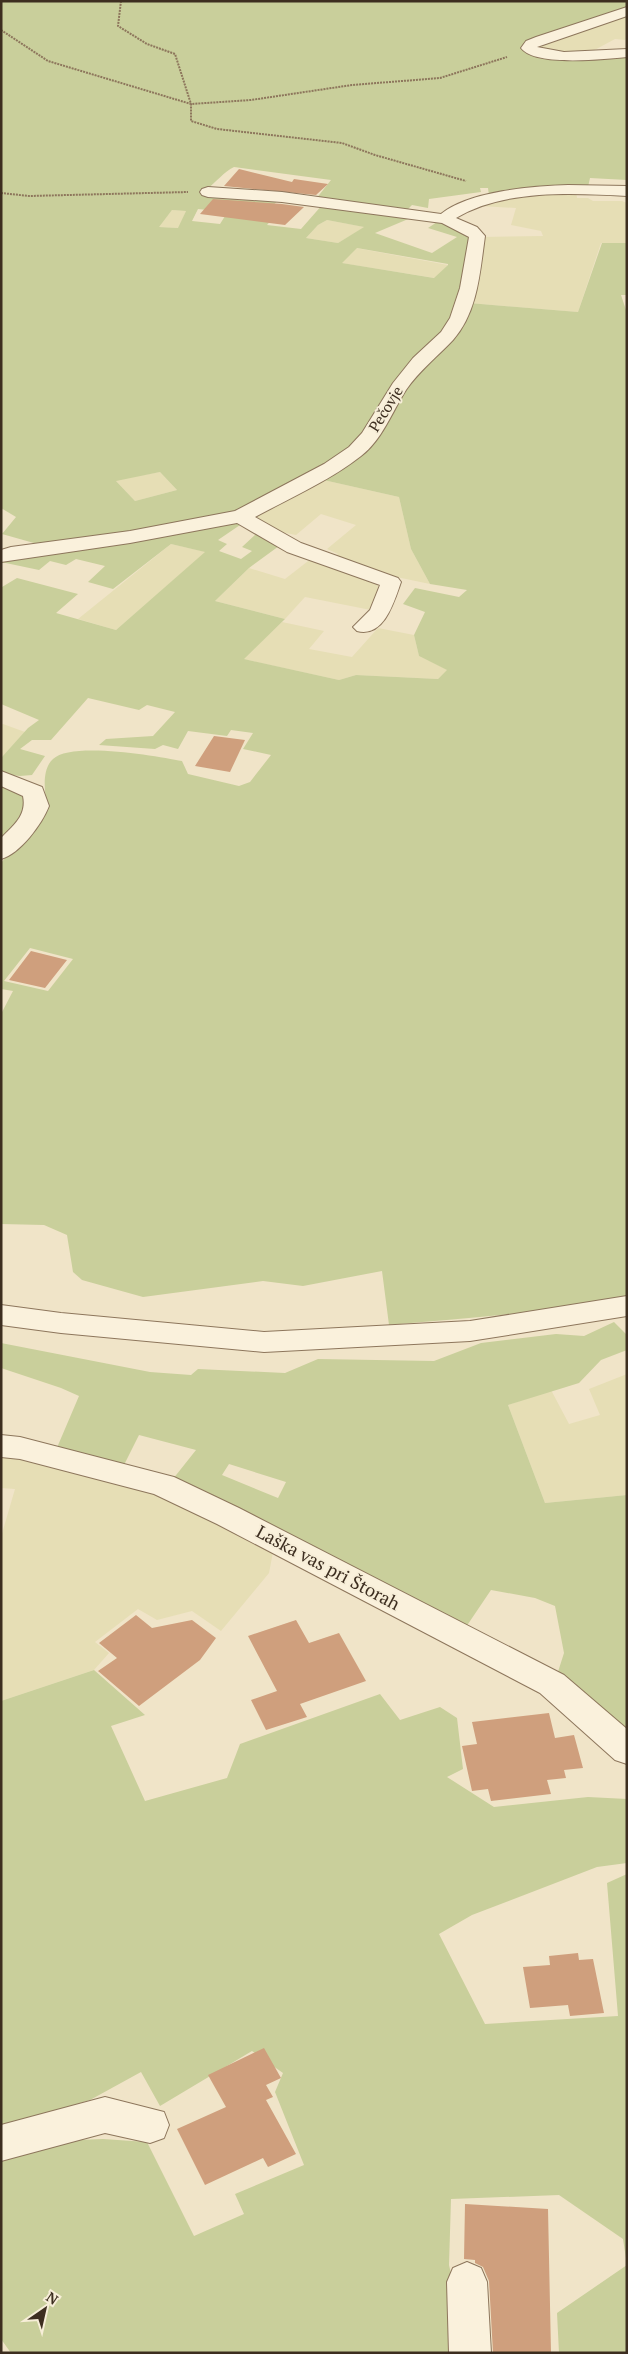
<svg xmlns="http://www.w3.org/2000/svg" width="628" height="2354" font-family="'PT Serif',serif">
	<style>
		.farmland { fill: #e6deb5 }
		.green { fill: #c9cf9b; fill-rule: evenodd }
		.building { fill: #cf9f7d }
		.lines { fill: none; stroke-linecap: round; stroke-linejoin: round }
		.minor-casing { stroke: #8d765c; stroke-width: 2 }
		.path { stroke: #8d765c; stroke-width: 2; stroke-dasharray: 2 1; stroke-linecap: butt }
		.minor { fill: #faf1dc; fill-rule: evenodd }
		.labels { text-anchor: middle; stroke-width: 4; stroke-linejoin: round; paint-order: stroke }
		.far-street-label { font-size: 15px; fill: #3d2e20; stroke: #f7eed8 }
		.street-label { font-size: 18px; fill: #3d2e20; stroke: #f7eed8 }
	</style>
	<rect width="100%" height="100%" fill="#f0e4c8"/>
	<!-- farmland -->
	<path class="farmland" d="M627,13V38L625,40L615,39L589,53L571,55L540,50L538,47Z
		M576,190L577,198H588L593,201H622L627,203V243H601L578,312L469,303L482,237L543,236L541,231L511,225L516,208L480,206L507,197Z
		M172,210L186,211L179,228L158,227Z
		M327,220L365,227L338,243L306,238L318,225Z
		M356,248L448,265L435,278L341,263Z
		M160,472L177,490L135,501L115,480Z
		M319,479L399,497L411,549L430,584L382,574L331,559L338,554L327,549L356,525L321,514L296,535L265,529L256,515Z
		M171,544L206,552L116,630L78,619Z
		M312,558L370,579L378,586L381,598L376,611L305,597L285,619L215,601L249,568L285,579Z
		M282,622L324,631L309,649L352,657L378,628L414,635L419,656L448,670L438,679L356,675L339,680L243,659Z
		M3,724L25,732L1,758V725Z
		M627,1374V1495L545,1503L508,1405L551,1390L569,1424L600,1415L589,1389Z
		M1,1455L160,1490L273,1552L269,1573L221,1631L192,1611L157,1620L138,1609L95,1642L109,1653L94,1670L1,1701V1537L15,1489L1,1488Z"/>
	<!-- green -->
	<path class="green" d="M1,1H627V9L522,46L533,53L627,55V180L590,178L588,187L489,196L488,188H480L481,192L429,199L428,208L412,205L405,212L316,199L331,180L234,167C224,172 216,182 206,190L280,199L263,214L273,218L267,225L301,229L323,204L413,217L375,233L432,253L457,237L428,228L437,222L455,226L474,237L452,322L368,431L343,457L233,514L154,529L41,545L2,534L16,517L1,508ZM198,209L227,212V213L220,224L192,221ZM172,210L186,211L178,228L159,227ZM327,220L364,227L338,243L306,238L318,225ZM357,248L448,264V265L434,278L342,263ZM160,472L177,490L135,501L116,481Z
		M602,243H627V295H621L627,313V1296C549,1313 469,1318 389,1325L382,1271L303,1286L263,1281L143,1297L82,1280L73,1272L67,1235L44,1225L1,1224V1014L13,991L1,989V863L47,807C45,793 41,770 53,759C71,741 157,756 182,761L188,774L239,786L250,782L271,755L243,749L253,733L231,730L227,736L188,731L178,749L163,745L155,749L99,745L106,739L153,736L175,712L147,705L139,710L88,698L51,740H32L20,749L45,756L32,775L20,776L1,774V758L28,728L39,720L1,704L2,587L17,578L78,594L56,613L116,630L205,552L171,544L113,589L88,582L105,566L76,559L66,565L50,561L39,570L1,562L4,559L236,521L240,525L218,540L227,544L219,551L241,559L252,551L242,547L257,533L279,546L249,568L215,601L285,619L244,659L339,680L356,675L438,679L447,670L419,656L414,635L425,612L403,604L415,588L459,597L467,590L430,584L411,549L399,497L319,479L396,398L469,303L578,312ZM30,948L73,959L48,991L4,981Z
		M1,784C7,786 15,788 20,791C42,809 13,830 1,844Z
		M614,1322L627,1335V1350L601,1360L579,1383L508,1405L545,1503L627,1495V1739L556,1678L564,1653L555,1606L535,1598L491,1590L466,1627L169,1484L196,1450L139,1435L123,1467L56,1450L79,1396L61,1388L1,1368V1343L150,1372L191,1375L198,1369L285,1373L318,1359L434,1361L481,1343L556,1334L584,1336ZM229,1464L286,1482L278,1498L222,1475Z
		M94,1670L145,1715L111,1726L145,1801L227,1778L240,1744L380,1694L400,1720L440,1707L457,1718L463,1769L447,1777L494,1807L588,1797L627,1799V1863L597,1867L472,1915L439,1934L485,2024L618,2016L607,1883L627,1874V2353H559L557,2313L627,2265L623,2239L559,2195L451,2199L449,2265L460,2313L461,2353H11L1,2339V2153L27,2142L103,2139L147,2142L194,2236L244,2214L235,2194L304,2165L275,2092L283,2073L252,2051L160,2106L141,2072L90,2100L1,2128V1701Z"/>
	<!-- building -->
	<path class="building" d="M239,169L292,182L294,179L328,184L316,195L224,186Z
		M213,199L282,204L304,207L285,225L200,214Z
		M214,736L245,740L230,772L195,766Z
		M31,951L67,960L45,988L9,980Z
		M136,1615L152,1628L192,1620L216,1638L200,1660L139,1706L98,1671L117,1658L99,1643Z
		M296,1620L309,1643L339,1633L366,1681L300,1704L307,1717L266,1730L251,1700L277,1691L248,1636Z
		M549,1713L555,1738L574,1735L583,1768L564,1770L566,1778L547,1780L551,1794L491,1801L488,1789L472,1791L462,1746L477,1744L472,1722Z
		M578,1953L579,1960L593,1959L604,2013L570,2016L568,2005L530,2008L523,1967L550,1965L549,1956Z
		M264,2048L281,2078L266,2085L273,2097L266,2100L296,2154L268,2167L263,2158L205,2185L177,2129L226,2107L208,2075Z
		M465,2204L548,2209L551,2353H493L489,2281L483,2267L475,2263V2260L464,2259Z"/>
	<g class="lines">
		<defs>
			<path id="minor" d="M627,7V16L537,47L564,52L627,49V57C605,59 535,67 521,48L526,41L536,37Z
				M568,185L627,186V196C574,193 503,189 456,218L477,227L485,236C480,271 478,312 453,340C437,357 419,371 406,390C392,412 382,440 361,456C329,481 290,498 255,517L301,543L398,578L401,582C394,602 384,638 357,631L353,627L370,610L380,585L287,552L237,523L130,543L1,562V550L11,547L130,531L235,511L324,464L349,447L362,433L393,383L413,358L441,332L450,318L460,288L469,237L442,223L282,202L208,197L202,195L200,192L202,189L208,187L282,192L441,214C469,191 533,186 568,185Z
				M1,771L42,787L49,806C42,824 20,854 1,859V838C14,825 27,815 23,796L1,786Z
				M627,1296V1316L470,1341L264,1352L61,1333L1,1325V1305L61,1313L264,1332L470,1321Z
				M1,1435L20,1437L174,1477L239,1508L564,1675L627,1729V1764L615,1760L540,1693L217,1524L154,1494L20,1459L1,1457Z
				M105,2097L164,2112L169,2125L164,2138L150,2143L105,2133L1,2161V2125Z
				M467,2262L481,2268L487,2282L491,2353H449L447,2282L453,2268Z"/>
		</defs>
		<!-- minor casing -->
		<use href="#minor" class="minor-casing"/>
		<!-- path -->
		<path class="path" d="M121,1L118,26L147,44L175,54L191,104V121L217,129L342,143L375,155L466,181
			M1,30L48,61L191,104L251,100L352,85L440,78L507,57
			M1,193L29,196L188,192"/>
		<!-- minor -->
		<use href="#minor" class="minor"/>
	</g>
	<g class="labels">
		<!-- far-street labels -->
		<g class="far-street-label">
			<text transform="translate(386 409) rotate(-58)" y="5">Pečovje</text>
		</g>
		<!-- street labels -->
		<g class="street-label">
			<text transform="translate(328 1568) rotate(28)" y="6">Laška vas pri Štorah</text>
		</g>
	</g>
	<!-- border -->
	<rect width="628" height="2354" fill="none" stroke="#3d2e20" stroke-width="5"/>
	<!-- north arrow -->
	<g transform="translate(45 2309) rotate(34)" stroke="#f7eed8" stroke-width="4" paint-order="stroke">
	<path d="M0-4L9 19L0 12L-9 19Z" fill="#3d2e20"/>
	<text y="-8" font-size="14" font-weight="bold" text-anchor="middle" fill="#3d2e20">N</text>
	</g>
</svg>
